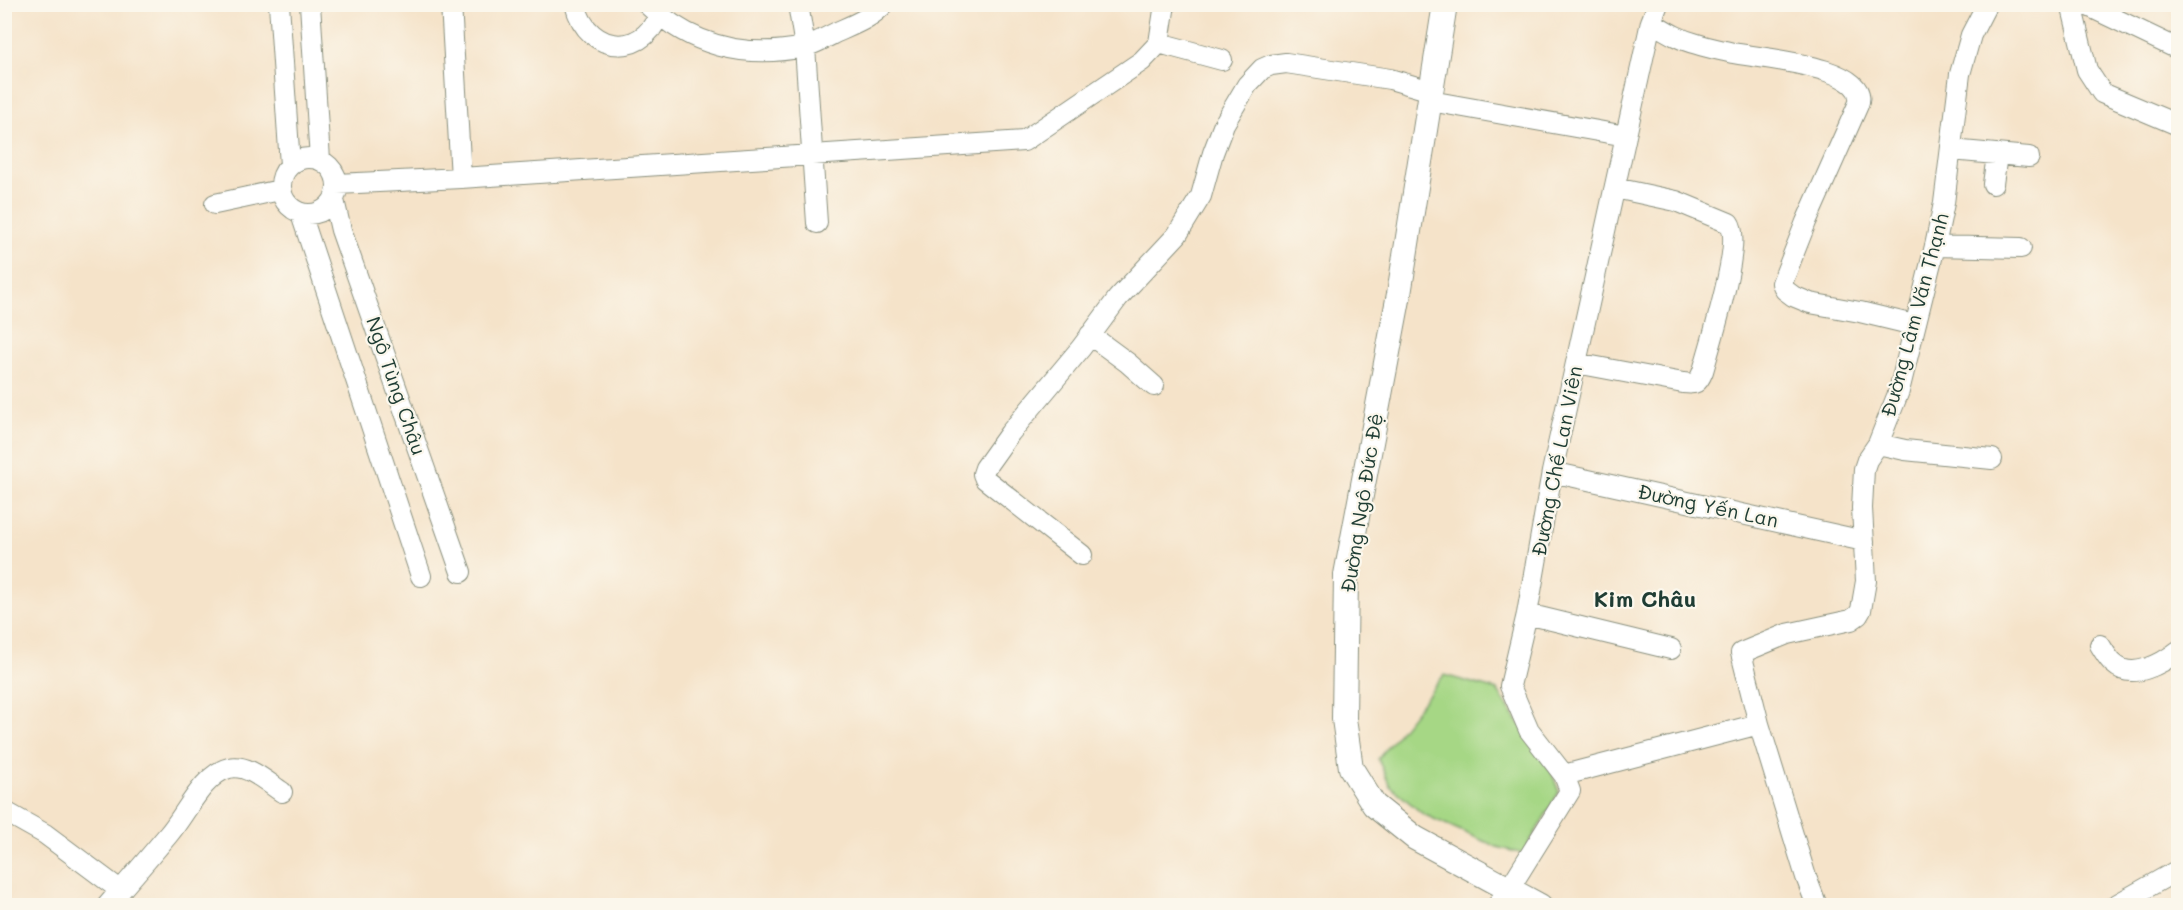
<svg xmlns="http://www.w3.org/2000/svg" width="2183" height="910" font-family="Mali,sans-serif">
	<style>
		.green { fill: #a6d785; stroke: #628a5c; stroke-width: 1.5 }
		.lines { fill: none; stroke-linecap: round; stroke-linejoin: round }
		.minor-casing { stroke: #8a907e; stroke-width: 22 }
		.major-casing { stroke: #8a907e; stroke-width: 26 }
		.minor { stroke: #fff; stroke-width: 20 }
		.major { stroke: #fff; stroke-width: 24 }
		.labels { text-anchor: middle; stroke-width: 4.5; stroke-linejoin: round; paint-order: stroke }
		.street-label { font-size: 20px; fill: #1f3d34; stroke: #fbf7ec }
		.quarter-label { font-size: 22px; font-weight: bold; fill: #1f3d34; stroke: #fbf7ec }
	</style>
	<rect width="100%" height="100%" fill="#fbf7ec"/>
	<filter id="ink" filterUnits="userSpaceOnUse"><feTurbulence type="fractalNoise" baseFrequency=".0167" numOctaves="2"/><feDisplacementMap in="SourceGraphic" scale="12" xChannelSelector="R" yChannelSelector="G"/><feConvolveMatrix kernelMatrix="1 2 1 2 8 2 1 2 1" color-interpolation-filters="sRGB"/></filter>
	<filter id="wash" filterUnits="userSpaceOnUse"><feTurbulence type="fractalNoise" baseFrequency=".008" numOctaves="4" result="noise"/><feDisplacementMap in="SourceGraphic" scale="24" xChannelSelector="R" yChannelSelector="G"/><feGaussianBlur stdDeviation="1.35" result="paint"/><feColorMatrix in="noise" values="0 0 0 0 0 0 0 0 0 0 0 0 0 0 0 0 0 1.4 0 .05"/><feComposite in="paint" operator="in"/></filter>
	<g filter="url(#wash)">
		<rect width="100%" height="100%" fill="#f5e3c9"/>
		<!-- green -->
		<path class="green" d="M1444,675L1497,690L1551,771L1559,792L1523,854L1497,847L1423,814L1390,786L1378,759Z"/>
	</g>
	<g filter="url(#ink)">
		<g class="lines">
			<defs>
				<path id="minor" d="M279,4L290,165
					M310,4L320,160
					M451,4L461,178
					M575,4C588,58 650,58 662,5
					M647,4C691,46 745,59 804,47C815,44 827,37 837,32C855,24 871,18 884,4
					M798,4L805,47L817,223
					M2071,4L2087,70L2102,93L2178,125
					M2084,4L2178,49
					M1651,22C1666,31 1680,40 1697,44C1709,48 1721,50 1733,53C1757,58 1873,66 1858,105L1806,222L1782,283L1785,290L1793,296L1810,303L1860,312L1914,325
					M1159,43L1222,60
					M1430,101L1626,136
					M1951,150L2029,157
					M281 186a28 28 0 1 1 56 0a28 28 0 1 1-56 0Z
					M337,184L461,178L1024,141L1142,61L1159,43L1165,4
					M1993,184L1997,155
					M334,200L341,230L461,572
					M215,204L280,190
					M301,214L421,576
					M1935,246L2021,248
					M1090,335L1128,363L1154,386
					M1576,363L1683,383C1696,384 1698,384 1703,371C1710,346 1743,241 1729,223L1676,201L1615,188
					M1878,444L1905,450L1992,459
					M1552,472L1864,541
					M1082,555L985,479L983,474L985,468L1010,433L1081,348L1118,298L1177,235L1201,196L1213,153L1224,124L1247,85L1262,69L1271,65L1286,63L1390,79L1431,91
					M1527,614L1671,649
					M2100,645C2104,651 2108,659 2114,664C2132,681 2163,663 2178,651
					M1759,724L1806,877L1817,906
					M1564,775L1759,724L1741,653L1787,634L1851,620L1858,615L1861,610L1866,581L1862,508L1864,469L1867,460L1878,444L1899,391L1935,246L1944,203L1960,74L1971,35L1987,4
					M4,811L45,834L120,890
					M107,906C128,882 148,859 168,835C185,816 203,774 229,768C247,763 268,783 282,792
					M1497,906L1509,889L1570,791L1564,775L1529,730L1510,686L1527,614L1552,472L1651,22L1658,4
					M2114,906L2178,870"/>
				<path id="major" d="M1445,4L1399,294L1346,575L1344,719L1351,768L1374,805L1415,838L1540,906"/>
			</defs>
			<!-- minor casing -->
			<use href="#minor" class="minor-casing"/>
			<!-- major casing -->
			<use href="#major" class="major-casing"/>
			<!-- minor -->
			<use href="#minor" class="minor"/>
			<!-- major -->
			<use href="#major" class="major"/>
		</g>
	</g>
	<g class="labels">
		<!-- street labels -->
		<g class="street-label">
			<text transform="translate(1915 315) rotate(-75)" y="7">Đường Lâm Văn Thạnh</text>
			<text transform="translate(396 386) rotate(71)" y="7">Ngô Tùng Châu</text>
			<text transform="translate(1557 461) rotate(-79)" y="7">Đường Chế Lan Viên</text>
			<text transform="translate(1362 503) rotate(-81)" y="7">Đường Ngô Đức Đệ</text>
			<text transform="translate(1708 506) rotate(12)" y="7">Đường Yến Lan</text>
		</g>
		<!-- quarter labels -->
		<g class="quarter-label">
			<text x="1645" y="607">Kim Châu</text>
		</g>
	</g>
	<!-- margin -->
	<rect width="2183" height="910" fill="none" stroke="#fbf7ec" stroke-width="24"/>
</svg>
